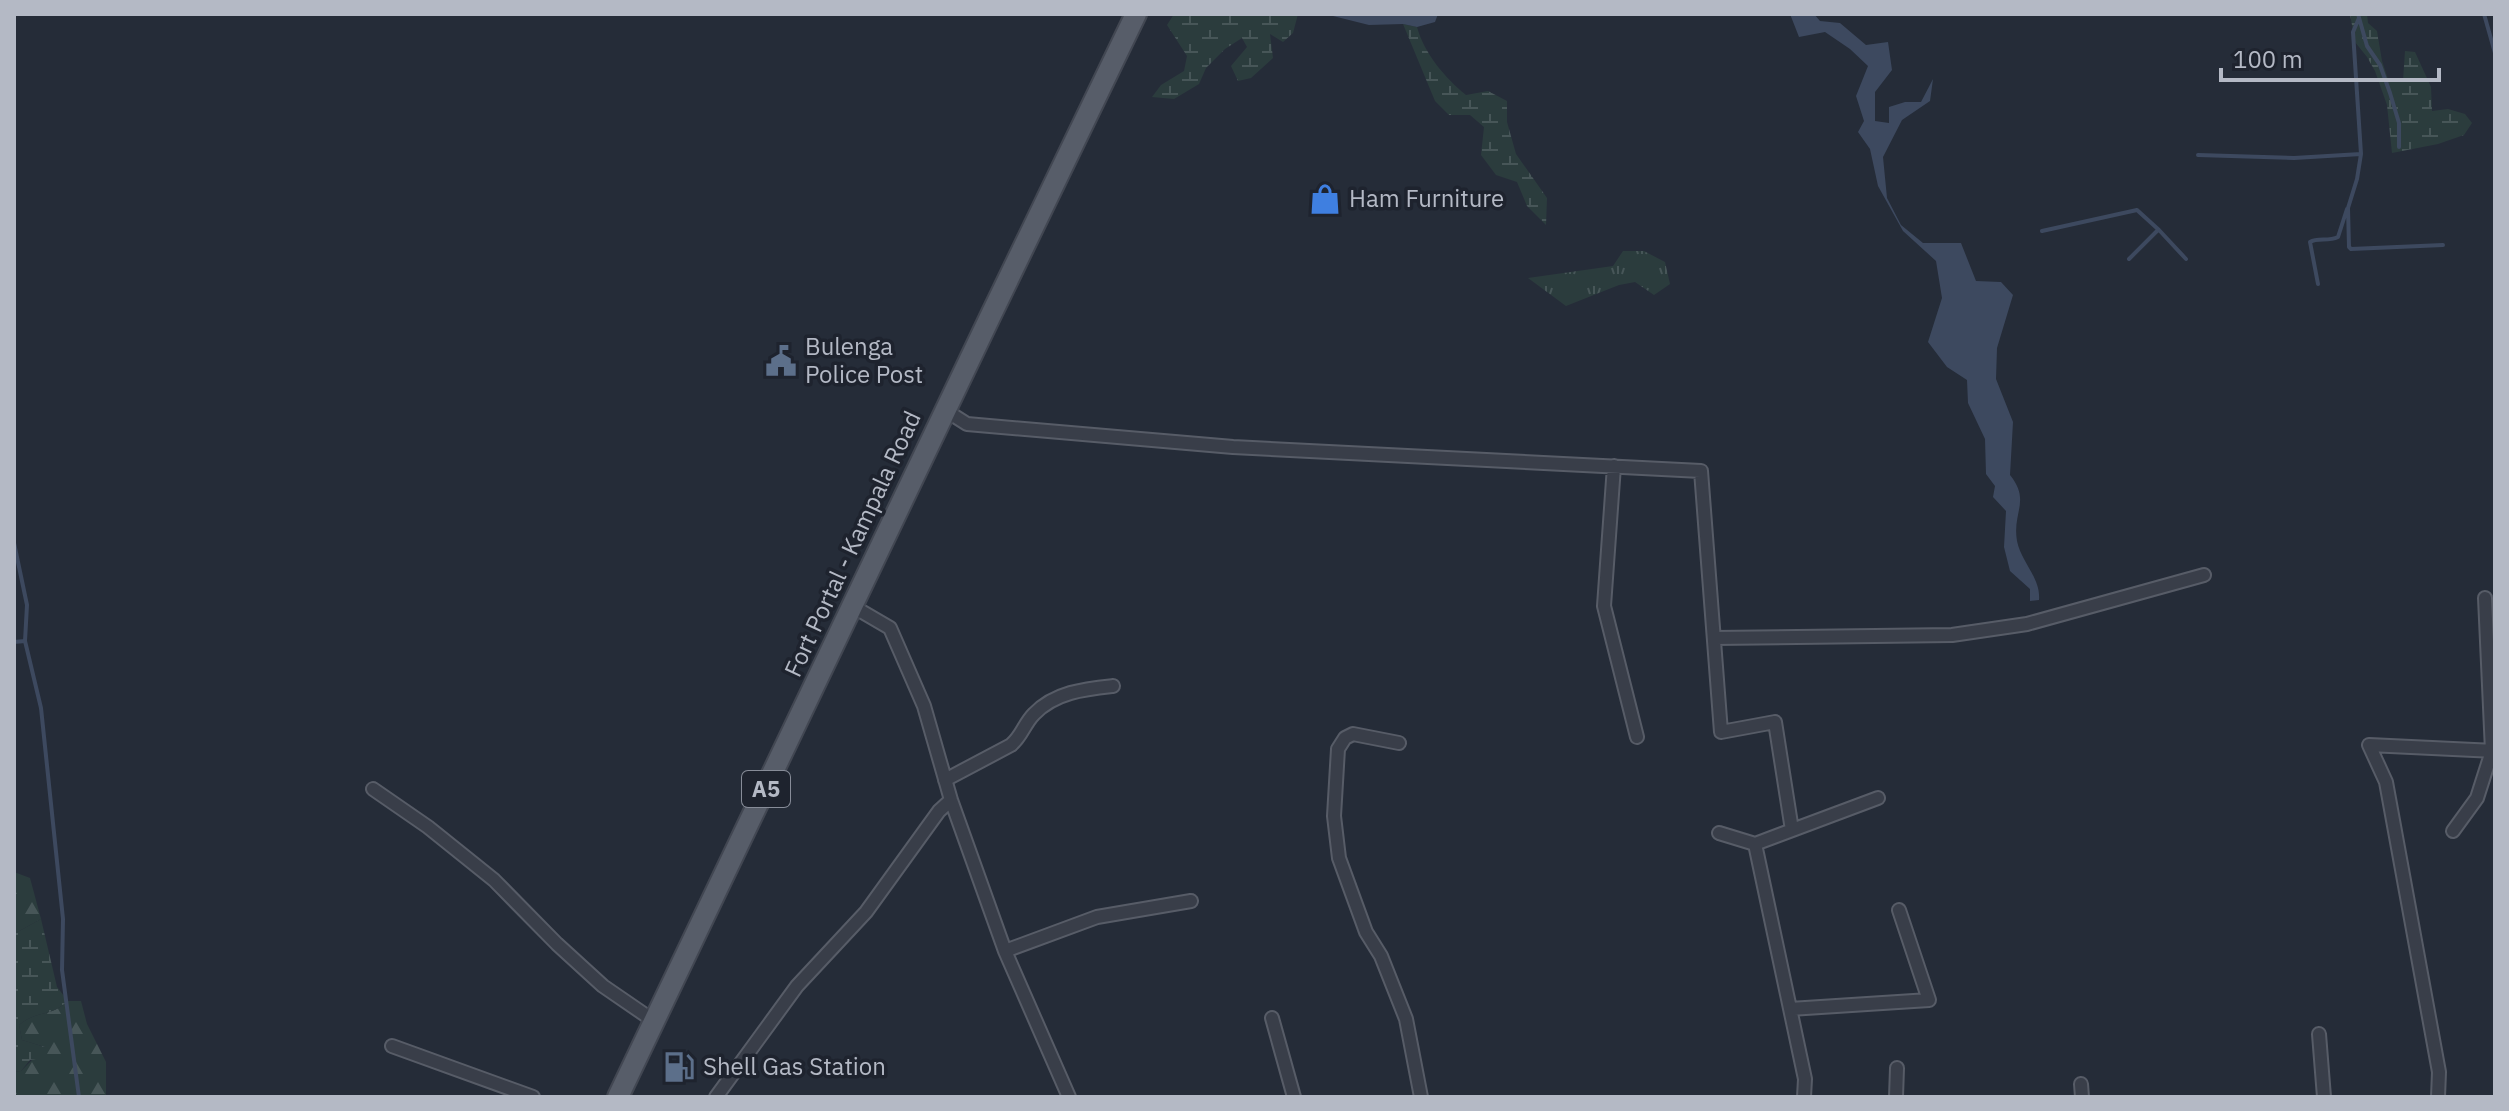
<svg xmlns="http://www.w3.org/2000/svg" width="2509" height="1111" font-family="'IBM Plex Sans',sans-serif">
	<style>
		.grass { fill: url(#grass-tufts) }
		.forest { fill: url(#forest-firs) }
		.wetland { fill: url(#wetland-marsh) }
		.water { fill: #3d495f }
		.lines { fill: none; stroke-linecap: round; stroke-linejoin: round }
		.stream { stroke: #3d495f; stroke-width: 4 }
		.minor-casing { stroke: #575c67; stroke-width: 16 }
		.primary-casing { stroke: #424752; stroke-width: 24 }
		.minor { stroke: #393e49; stroke-width: 12 }
		.primary { stroke: #575d69; stroke-width: 20 }
		.labels { text-anchor: middle; stroke-width: 7; stroke-linejoin: round; paint-order: stroke }
		.shield { fill: #1e232e; stroke: #878c98; stroke-width: 2 }
		.shield-label { font-size: 22px; font-weight: bold; fill: #b4b9c5 }
		.poi-label { font-size: 24px; fill: #b4b9c5; stroke: #1e232e; text-anchor: start }
		.street-label { font-size: 24px; fill: #b4b9c5; stroke: #1e232e }
	</style>
	<defs>
		<pattern id="grass-tufts" width="24" height="20" patternUnits="userSpaceOnUse" patternTransform="scale(2)"><rect width="24" height="20" fill="#2b3c3d"/><path d="M3 7l-1-3M5 7V3M7 7l1-3M15 17l-1-3M17 17v-4M19 17l1-3" fill="none" stroke="#475658"/></pattern>
		<pattern id="forest-firs" width="22" height="20" patternUnits="userSpaceOnUse" patternTransform="scale(2)"><rect width="22" height="20" fill="#2b3c3d"/><path d="M5 1l3.5 6h-7zM16 11l3.5 6h-7z" fill="#475658"/></pattern>
		<pattern id="wetland-marsh" width="20" height="14" patternUnits="userSpaceOnUse" patternTransform="scale(2)"><rect width="20" height="14" fill="#2b3c3d"/><path d="M1 5h8M5 5V1M11 12h8M15 12V8" fill="none" stroke="#475658"/></pattern>
	</defs>
	<rect width="100%" height="100%" fill="#252c38"/>
	<!-- grass -->
	<path class="grass" d="M1623,251H1644L1665,262L1670,284L1654,295L1635,282L1619,285L1566,306L1528,278L1613,266Z"/>
	<!-- forest -->
	<path class="forest" d="M14,872L30,878L41,919L14,934Z
		M68,1001H81L87,1024L106,1062V1097H14V1072L21,1071L45,1047L22,1040L19,1025C39,1009 49,1018 68,1001Z"/>
	<!-- wetland -->
	<path class="wetland" d="M1174,14H1298L1293,33L1283,42L1270,34L1273,58L1251,78L1238,81L1231,66L1247,47L1242,38L1225,49L1206,68L1199,84L1174,99L1152,97L1161,85L1184,71L1187,56L1167,25Z
		M2350,14H2367L2368,23L2377,31L2382,61L2389,82L2403,81L2405,51L2415,52L2431,87L2432,111L2448,109L2465,114L2472,123L2464,135L2438,144L2392,153L2387,105L2375,71L2367,57L2355,42Z
		M1403,24L1417,27C1424,53 1445,78 1466,95L1488,91L1507,101V122L1516,154L1547,198L1546,225L1527,206L1517,182L1496,175L1481,155L1484,127L1470,115H1449L1435,101Z
		M41,919L57,987L68,1001C49,1018 39,1009 19,1025L22,1040L45,1047L42,1058L30,1060L21,1071L14,1072V934Z"/>
	<!-- water -->
	<path class="water" d="M1325,14H1438L1435,22L1417,27L1403,24L1369,25Z
		M1790,14H1814L1820,21L1840,23L1866,45L1888,42L1892,70L1875,92V121L1889,123V107L1905,102H1921L1933,79L1930,101L1902,120L1883,157L1887,198L1901,225L1923,243H1961L1976,281L2001,282L2013,295L1997,348L1996,379L2013,422L2010,475C2031,501 2012,512 2017,541C2021,562 2041,578 2039,600L2030,601V589L2010,571L2004,547L2006,511L1993,497L1995,486L1986,474L1985,439L1968,403L1967,380L1947,367L1928,342L1942,298L1936,261L1903,231L1878,186L1870,149L1858,132L1864,121L1856,96L1868,66L1850,49L1825,32L1799,37Z"/>
	<g class="lines">
		<!-- stream -->
		<path class="stream" d="M2358,14L2367,46L2380,65L2390,93L2399,123V147
			M2484,14L2495,53
			M2359,18L2353,32L2361,154L2357,179L2348,208L2349,247L2351,249L2443,245
			M2198,155L2294,158L2361,154
			M2042,231L2137,210L2159,230L2186,259
			M2129,259L2158,230
			M2318,284L2310,242C2318,237 2328,242 2338,237L2347,209
			M14,543L27,605L25,641L41,708L63,919L62,970L79,1097
			M14,642L25,641"/>
		<defs>
			<path id="minor" d="M945,410L967,424L1233,447L1701,471L1721,732L1775,722L1792,830
				M1614,466L1604,606L1637,737
				M854,607L890,628L924,706L951,800L1005,951L1069,1097
				M1714,638L1952,635L2027,624L2204,575
				M1399,743L1353,734L1345,738L1338,749L1334,816L1339,858L1366,932L1381,956L1406,1019L1421,1097
				M945,780L1011,745C1022,736 1024,724 1034,714C1055,692 1085,689 1113,686
				M373,789L428,827L494,880L557,944L603,986L654,1021
				M2453,831L2477,798L2492,751L2485,598
				M1719,833L1755,844L1878,798
				M1755,844L1805,1079L1804,1097
				M1005,951L1097,917L1191,901
				M1790,1009L1929,1000L1899,910
				M1272,1018L1294,1097
				M2319,1034L2324,1097
				M392,1046L533,1097
				M2081,1084L2082,1097
				M716,1097L797,986L866,912L939,811L951,800
				M1896,1097L1897,1068
				M2438,1097L2439,1072L2386,782L2369,745L2495,751"/>
			<path id="primary" d="M618,1097C791,737 961,374 1136,14"/>
		</defs>
		<!-- minor casing -->
		<use href="#minor" class="minor-casing"/>
		<!-- primary casing -->
		<use href="#primary" class="primary-casing"/>
		<!-- minor -->
		<use href="#minor" class="minor"/>
		<!-- primary -->
		<use href="#primary" class="primary"/>
	</g>
	<!-- icons -->
	<defs>
		<symbol id="shop-bare" viewBox="-9 -9 18 18"><path d="M-5-2.5h2.3a2.7 3.5 0 0 1 5.4 0H5L5.5 6h-11ZM-1.5-2.5h3a1.5 2.3 0 0 0-3 0Z" fill="#3f7fe0" stroke="#1e232e" stroke-width="2.5" paint-order="stroke"/></symbol>
		<symbol id="civic-bare" viewBox="-9 -9 18 18"><path d="M-.6-6.5H3V-4.5H.6V-3L4-1V1h2V6H-6V1h2V-1L-.6-3ZM-1.2 2.5V6h2.4V2.5Z" fill="#5c6f8a" stroke="#1e232e" stroke-width="2.5" paint-order="stroke"/></symbol>
		<symbol id="fuel-bare" viewBox="-9 -9 18 18"><path d="M-5.5-6h7V0h2V4h1.3V-2.5L3-4.5l.8-.8L6-3V5H2.5V1h-1V6h-7ZM-4.2-4.7v3.2H.2V-4.7Z" fill="#5c6f8a" stroke="#1e232e" stroke-width="2.5" paint-order="stroke"/></symbol>
	</defs>
	<g fill-rule="evenodd">
		<use href="#shop-bare" x="1303" y="177" width="44" height="44"/>
		<use href="#civic-bare" x="759" y="339" width="44" height="44"/>
		<use href="#fuel-bare" x="657" y="1045" width="44" height="44"/>
	</g>
	<g class="labels">
		<!-- shield labels -->
		<rect class="shield" x="742" y="771" width="48" height="36" rx="6"/>
		<g class="shield-label">
			<text x="766" y="797">A5</text>
		</g>
		<!-- poi labels -->
		<g class="poi-label">
			<text x="1349" y="207">Ham Furniture</text>
			<text x="805" y="355">Bulenga<tspan x="805" dy="28">Police Post</tspan></text>
			<text x="703" y="1075">Shell Gas Station</text>
		</g>
		<!-- street labels -->
		<g class="street-label">
			<text transform="translate(853 544) rotate(-65)" y="8">Fort Portal - Kampala Road</text>
		</g>
	</g>
	<!-- border -->
	<rect width="2509" height="1111" fill="none" stroke="#b4b9c5" stroke-width="32"/>
	<!-- scale -->
	<path d="M2221 68v12h218v-12" fill="none" stroke="#b4b9c5" stroke-width="4"/>
	<text x="2233" y="68" font-size="24" fill="#b4b9c5" stroke="#1e232e" stroke-width="6" paint-order="stroke">100 m</text>
</svg>
